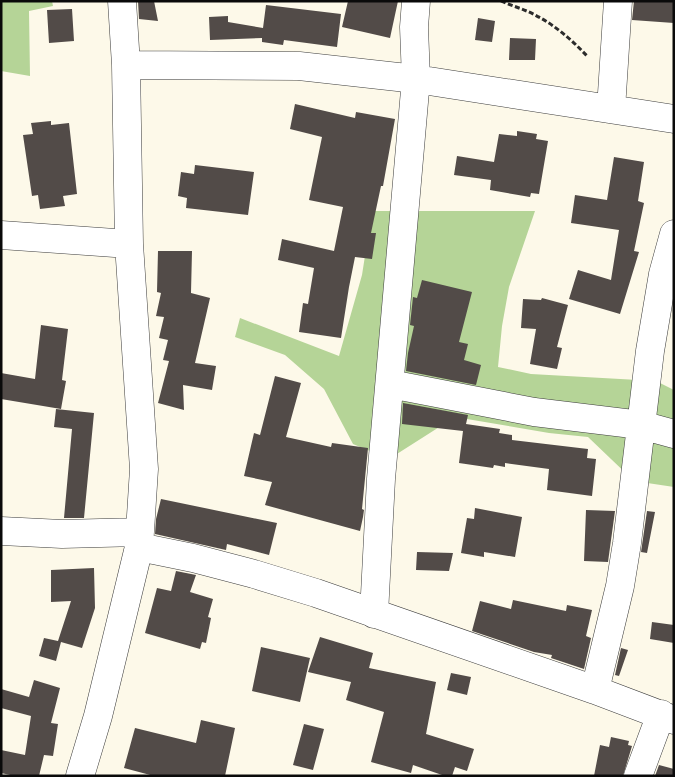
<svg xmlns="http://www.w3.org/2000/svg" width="675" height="777" font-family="Lora,serif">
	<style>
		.forest { fill: #b5d497 }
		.building { fill: #524b48 }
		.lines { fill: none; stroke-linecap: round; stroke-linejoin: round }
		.minor-casing { stroke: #3d3d3d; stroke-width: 29 }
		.path { stroke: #2c2c2c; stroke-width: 3; stroke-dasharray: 5 2.5; stroke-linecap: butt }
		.minor { stroke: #fff; stroke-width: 28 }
	</style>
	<rect width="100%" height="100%" fill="#fdf9e9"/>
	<!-- forest -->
	<path class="forest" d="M1,1H52L53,6L29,11L30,76L1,71Z
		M372,211H535L509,287L502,326L498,367L531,374L656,381L674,390V487L634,481L588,437L549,433L455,417L389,459L353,444L324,389L285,355L235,337L240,318L339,356L362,275Z"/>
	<!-- building -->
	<path class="building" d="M138,1H154L158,21L139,19Z
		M348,1H398L390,38L342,27Z
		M634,1H674V23L632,20Z
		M266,5L341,14L337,47L284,40L283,45L262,42V38L210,40L209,17L228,16V22L263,28Z
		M72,9L74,41L49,43L47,10Z
		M478,18L495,21L492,42L475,40Z
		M510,38L536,39L535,60H509Z
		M295,104L355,118L356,112L395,119L383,186H381L371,233H376L372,259L355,257L349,287L341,338L299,332L303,303L308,304L314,268L278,260L282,239L334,251L343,207L309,200L322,137L290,129Z
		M51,121V125L69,123L77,194L63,196L65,206L40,209L38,195L32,196L23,135L33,134L31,123Z
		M517,131L537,134L536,139L548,141L539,194L531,193L530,197L490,190L491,180L454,175L457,156L494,162L499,134L517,136Z
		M614,157L644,162L638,201L644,203L634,251L639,252L620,314L569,299L578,270L611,280L619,230L571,223L575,195L607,200Z
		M195,165L254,172L248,215L186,208L187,198L178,196L181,172L194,174Z
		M158,251H192L191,293L210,298L195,363L216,366L212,390L183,385L184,410L158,403L169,361L163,360L168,340L159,338L164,317L156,316L161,293L157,292Z
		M422,280L472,292L459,342L468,344L464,360L481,365L476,385L406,371L408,353L414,326L410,325L413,297L417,298Z
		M542,298L568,305L557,347L562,348L557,369L530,364L536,329L521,328L523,299L541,300Z
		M41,325L68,329L62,380L66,381L61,409L1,399V373L35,379Z
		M275,376L301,383L286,437L331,447L332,443L368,448L362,509L364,510L363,517L360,531L265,505L272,482L244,476L254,433L260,435Z
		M403,403L468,415L466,424L500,429L499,433L512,435V440L588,449L587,458L596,459L592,496L547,490L549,469L505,463V467L494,465L493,468L459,463L463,431L402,424Z
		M56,409L94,413L84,518H64L72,429L54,427Z
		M161,499L277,523L269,555L227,544L226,550L155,534L156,519Z
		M475,508L522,517L515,557L484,552V557L461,553L467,518L474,519Z
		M586,510L615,511L608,562L584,561Z
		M647,511L655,512L647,553L641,552Z
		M417,552L453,553L449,571L416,570Z
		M94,568L95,608L82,648L61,642L56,661L39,656L44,638L58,641L71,601L51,602V570Z
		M176,571L196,575L190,592L213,599L208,617L211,618L206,643L202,642L200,649L145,633L157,588L171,591Z
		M513,600L566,611L567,605L592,610L586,636L591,638L584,669L551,658L552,655L534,652L472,631L480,601L511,609Z
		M652,622L674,625V643L650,639Z
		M320,637L373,653L369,668L436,682L426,734L474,749L467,771L455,767L452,776H445L413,765L411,773L371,762L384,712L346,700L351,682L308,672Z
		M261,647L310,658L300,702L252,691Z
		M621,648L628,650L619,676L615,675Z
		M451,673L471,677L467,695L447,690Z
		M34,680L60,688L51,723L58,724L53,756L44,755L39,776H15L1,773V750L25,755L31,716L1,708V689L29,697Z
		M201,720L235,728L225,776H154L124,768L135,728L196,743Z
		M304,724L324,729L313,770L293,765Z
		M611,737L629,741L628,745L632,746L623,776H594L600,745L609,747Z
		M659,765L674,769V776H655Z"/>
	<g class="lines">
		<defs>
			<path id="minor" d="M126,65L299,66L416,79L674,119
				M611,109L618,1
				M1,235L129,244
				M390,384L534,412L641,425L674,434
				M1,531L62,534L139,532
				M139,547L193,558L254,574L316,593L595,690L674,720
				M374,614L381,479L416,79L414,27L416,1
				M595,690L620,586L627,543L650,351L663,274L674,234
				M80,776L98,716L139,547L144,469L129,244L126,65L122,1
				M638,776L661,714"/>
		</defs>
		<!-- minor casing -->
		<use href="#minor" class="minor-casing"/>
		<!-- path -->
		<path class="path" d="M501,1C512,6 524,9 535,15C555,25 573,41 588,57"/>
		<!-- minor -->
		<use href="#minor" class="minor"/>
	</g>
	<!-- border -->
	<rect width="675" height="777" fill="none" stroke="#0a0a0a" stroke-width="5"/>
</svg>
